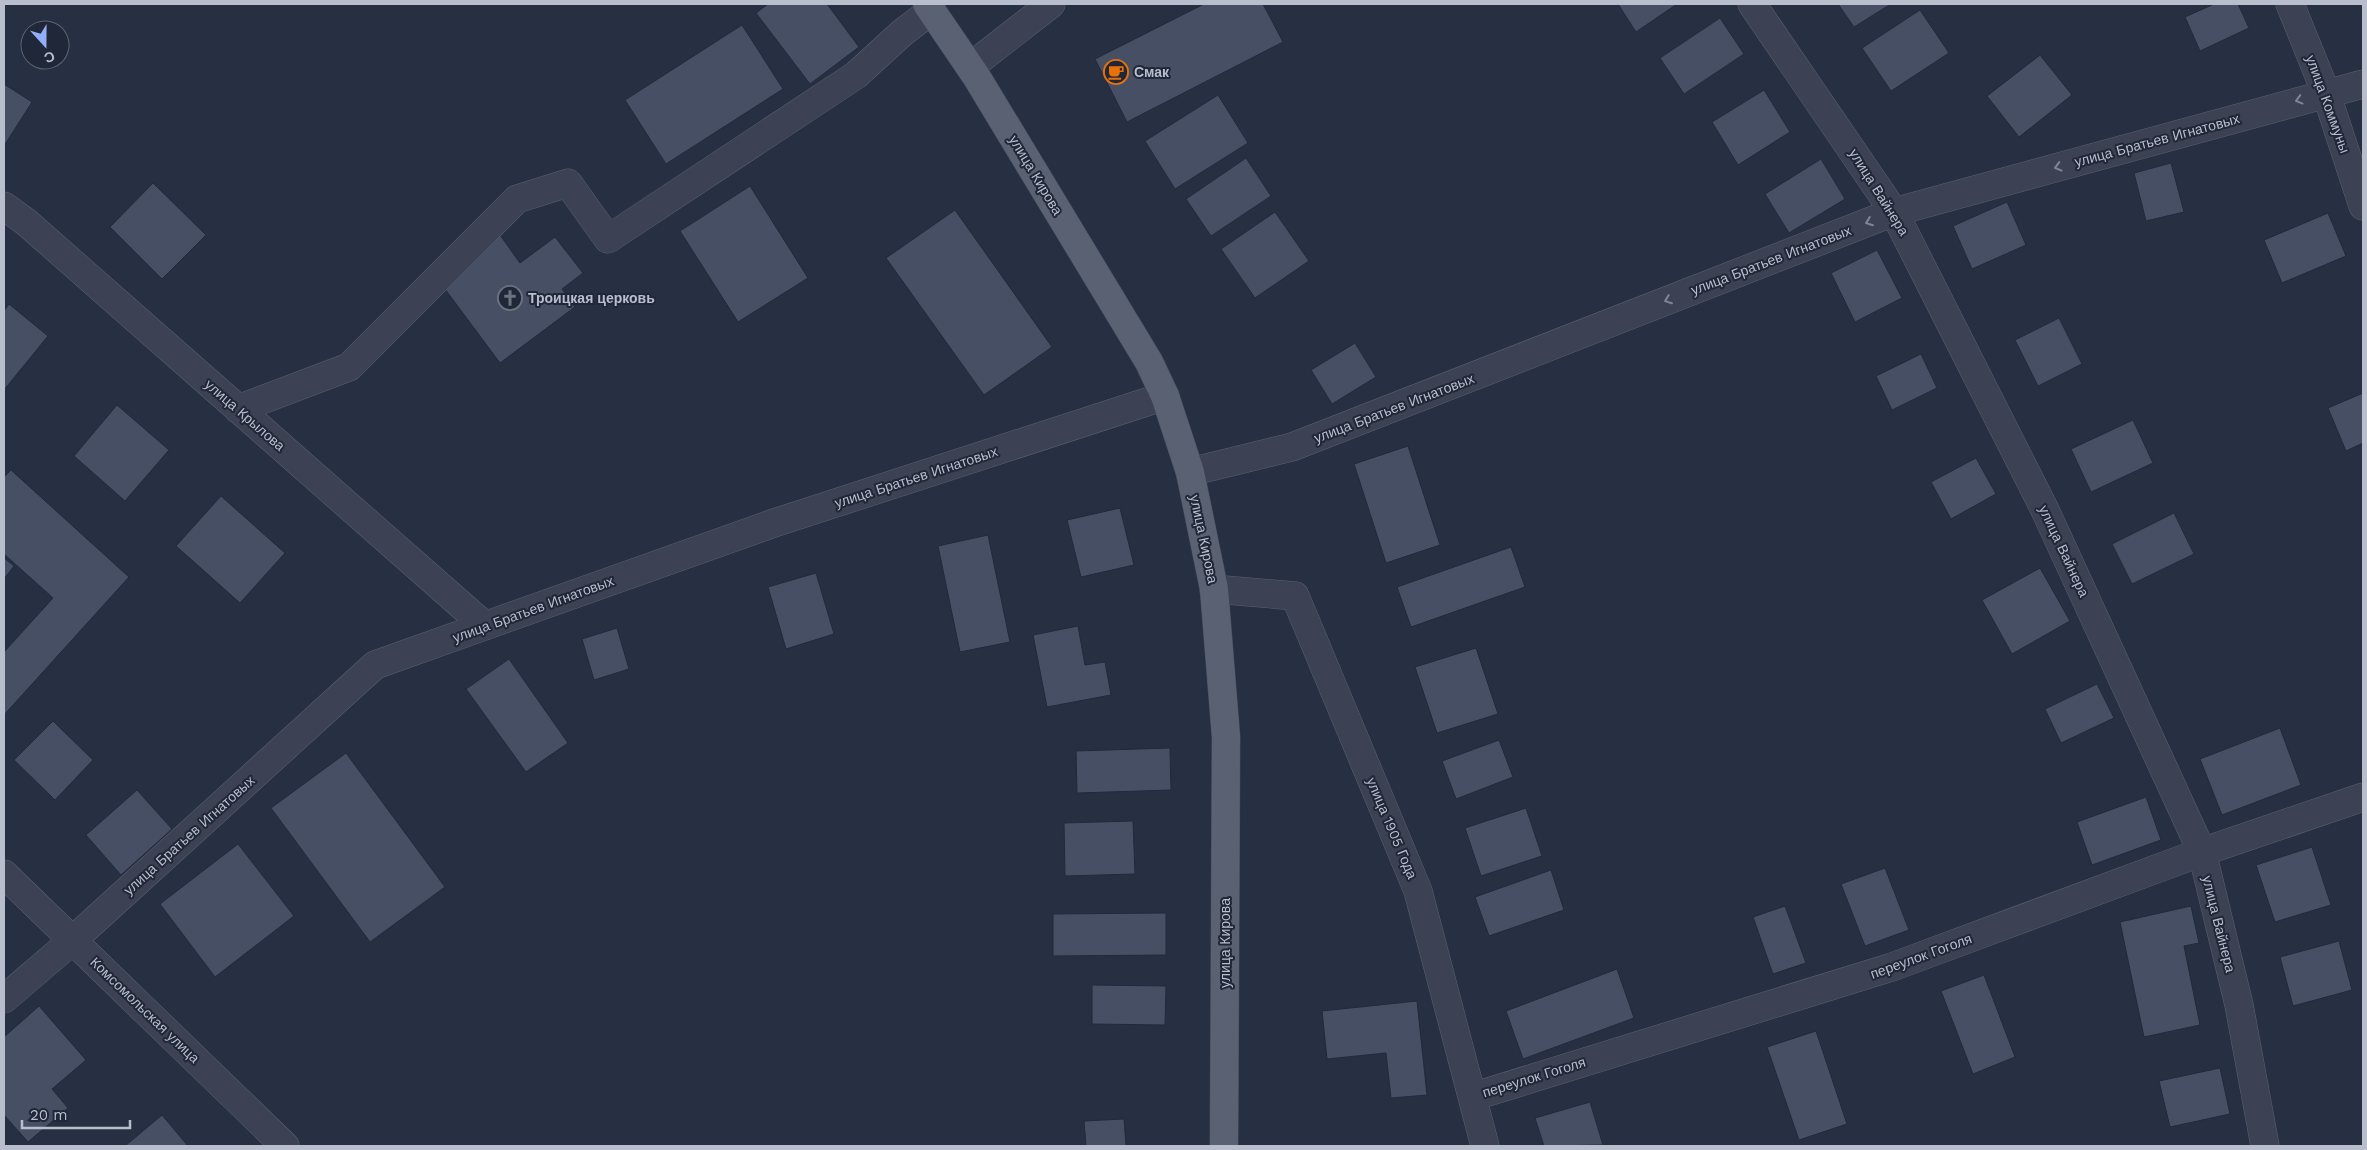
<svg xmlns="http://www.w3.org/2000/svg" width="2367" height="1150" font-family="'Work Sans',sans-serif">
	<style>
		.building { fill: #474f65; stroke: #22293a }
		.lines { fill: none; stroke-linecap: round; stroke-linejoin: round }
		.minor-casing { stroke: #5a6070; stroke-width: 29 }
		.major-casing { stroke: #454b5c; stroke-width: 29 }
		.minor { stroke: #3c4253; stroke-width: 28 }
		.major { stroke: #5a6172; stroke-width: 28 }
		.oneway { stroke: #818696 }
		.labels { text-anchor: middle; stroke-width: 4; stroke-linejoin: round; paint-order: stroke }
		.poi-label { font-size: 14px; font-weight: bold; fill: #b9becc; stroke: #202738; text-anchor: start }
		.street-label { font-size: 14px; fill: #b9becc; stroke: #202738 }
	</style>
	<rect width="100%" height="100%" fill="#273043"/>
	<!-- building -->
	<path class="building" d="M768,4H827L859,47L810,84L756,13Z
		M1204,4H1263L1283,42L1127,122L1095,59Z
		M1618,4H1677L1636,32Z
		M1838,4H1891L1854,27Z
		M2214,4H2238L2249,28L2200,51L2185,17Z
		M1920,10L1949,53L1891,91L1862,48Z
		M1720,18L1744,54L1684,94L1660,58Z
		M742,25L783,89L666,164L625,100Z
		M2040,55L2072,95L2019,137L1987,96Z
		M4,84L32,102L4,146Z
		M1764,90L1790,132L1738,165L1712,122Z
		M1218,95L1248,143L1175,189L1145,141Z
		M1246,158L1271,196L1211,236L1186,199Z
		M1821,159L1845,199L1789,233L1765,194Z
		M2171,163L2184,212L2146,221L2134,173Z
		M153,183L206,235L162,279L110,227Z
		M750,186L808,278L738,322L680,231Z
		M2007,202L2026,245L1972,269L1953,226Z
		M955,210L1052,347L984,395L886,258Z
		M1275,212L1309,261L1255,298L1221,249Z
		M2328,213L2346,256L2282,283L2264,240Z
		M500,235L520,263L555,237L583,273L562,289L575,307L500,363L439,281Z
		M1877,250L1902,298L1855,322L1831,273Z
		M9,304L48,336L4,390V311Z
		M2059,318L2082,364L2038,386L2015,340Z
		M1355,343L1376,377L1332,404L1311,370Z
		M1921,354L1937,388L1892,410L1876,376Z
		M2363,393V443L2346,451L2328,408Z
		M117,405L169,450L125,501L74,456Z
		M2133,420L2153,463L2091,492L2071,449Z
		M1408,446L1440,545L1386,563L1354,464Z
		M1976,458L1996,494L1951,519L1931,482Z
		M11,470L129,577L4,715V652L53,598L4,554V477Z
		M221,496L285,553L240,603L176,546Z
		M1120,508L1134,565L1081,577L1067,520Z
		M2174,513L2194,554L2132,584L2112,544Z
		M988,535L1010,642L960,652L938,546Z
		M1511,547L1525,587L1411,627L1397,587Z
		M4,558L14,566L4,579Z
		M2040,568L2070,621L2012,654L1982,600Z
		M816,573L834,634L786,649L768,587Z
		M1078,626L1085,665L1105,662L1111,695L1047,707L1033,635Z
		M617,628L629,669L594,680L582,639Z
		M1476,648L1498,714L1437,733L1415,667Z
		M509,659L568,743L526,772L466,689Z
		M2097,684L2114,718L2061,743L2045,709Z
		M53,721L93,760L55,800L14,760Z
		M2280,728L2301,785L2222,815L2200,759Z
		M1499,740L1513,777L1456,799L1442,761Z
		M1170,748L1171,790L1077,793L1076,751Z
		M346,753L445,887L370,942L271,808Z
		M137,790L172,829L121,875L86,835Z
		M2146,797L2161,840L2092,865L2077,822Z
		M1526,808L1542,856L1481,876L1465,828Z
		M1133,821L1135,874L1065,876L1064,823Z
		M238,844L294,916L215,977L160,904Z
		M2312,847L2331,905L2275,922L2256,865Z
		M1885,868L1909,930L1865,946L1841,884Z
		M1551,870L1564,910L1489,936L1475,897Z
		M1785,906L1806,963L1773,974L1753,917Z
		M2191,906L2199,943L2184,946L2200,1025L2144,1037L2120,922Z
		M1166,913V955L1053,956V914Z
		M2339,941L2352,990L2293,1006L2280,957Z
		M1617,969L1634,1018L1523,1059L1506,1011Z
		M1984,975L2015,1057L1973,1074L1941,991Z
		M1092,985L1166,986L1165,1025L1092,1024Z
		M1417,1001L1427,1095L1391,1098L1386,1053L1327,1059L1322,1011Z
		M39,1006L86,1060L52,1089L68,1108L28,1142L4,1115V1037Z
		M1816,1031L1847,1124L1799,1140L1767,1047Z
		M2220,1068L2230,1114L2170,1127L2159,1081Z
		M1590,1102L1603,1145L1544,1146L1535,1118Z
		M162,1115L188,1146H125Z
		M1124,1119L1126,1146H1086L1084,1121Z"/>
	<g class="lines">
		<defs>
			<path id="minor" d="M1752,4L1894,212L2044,508L2202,852L2239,1005L2265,1146
				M2290,4L2326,93L2363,206
				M970,67L1051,4
				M4,206L26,222L485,626
				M238,409L349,367L517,199L568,183L608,239L856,75L902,33L932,10
				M1190,472L1292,447L1894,212L2363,84
				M1214,589L1295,596L1418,891L1485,1146
				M4,874L285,1146
				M4,999L73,940L375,665L774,523L1165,396
				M1472,1097L1892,967L2202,852L2363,797"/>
			<path id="major" d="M927,4L976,76L1149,362L1165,396L1190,472L1214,589L1226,737L1224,1146"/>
		</defs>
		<!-- minor casing -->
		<use href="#minor" class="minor-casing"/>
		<!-- major casing -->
		<use href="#major" class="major-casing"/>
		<!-- minor -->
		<use href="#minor" class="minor"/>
		<!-- major -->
		<use href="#major" class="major"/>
	</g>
	<!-- one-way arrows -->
	<defs><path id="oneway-chevron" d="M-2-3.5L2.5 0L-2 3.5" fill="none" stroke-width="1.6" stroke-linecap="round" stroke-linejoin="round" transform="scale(1.25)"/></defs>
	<g class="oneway">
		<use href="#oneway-chevron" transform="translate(2299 100) rotate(165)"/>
		<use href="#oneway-chevron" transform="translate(2058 167) rotate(165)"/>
		<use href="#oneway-chevron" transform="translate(1869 222) rotate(159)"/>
		<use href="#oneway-chevron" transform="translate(1668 300) rotate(159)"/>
	</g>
	<!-- icons -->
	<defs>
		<symbol id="cafe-ring" viewBox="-11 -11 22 22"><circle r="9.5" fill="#202738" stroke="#e8710a" stroke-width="1.5"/><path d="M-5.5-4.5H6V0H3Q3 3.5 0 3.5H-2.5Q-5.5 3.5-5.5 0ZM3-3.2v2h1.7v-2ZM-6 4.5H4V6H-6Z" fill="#e8710a"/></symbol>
		<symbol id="church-ring" viewBox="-11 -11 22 22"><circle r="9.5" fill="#202738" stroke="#6b7280" stroke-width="1.5"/><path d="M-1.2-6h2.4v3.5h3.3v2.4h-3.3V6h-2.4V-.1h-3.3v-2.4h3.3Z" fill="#6b7280"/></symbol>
	</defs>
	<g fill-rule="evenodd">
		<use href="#cafe-ring" x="1102" y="58" width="28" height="28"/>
		<use href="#church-ring" x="496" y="284" width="28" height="28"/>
	</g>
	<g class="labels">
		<!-- poi labels -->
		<g class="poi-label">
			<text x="1134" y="77">Смак</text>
			<text x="528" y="303">Троицкая церковь</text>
		</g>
		<!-- street labels -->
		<g class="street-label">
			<text transform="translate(2328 104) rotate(70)" y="5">улица Коммуны</text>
			<text transform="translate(2157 140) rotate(-15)" y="5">улица Братьев Игнатовых</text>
			<text transform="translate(1036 175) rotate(59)" y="5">улица Кирова</text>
			<text transform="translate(1879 192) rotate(58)" y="5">улица Вайнера</text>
			<text transform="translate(1771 260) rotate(-21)" y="5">улица Братьев Игнатовых</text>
			<text transform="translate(1394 408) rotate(-21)" y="5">улица Братьев Игнатовых</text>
			<text transform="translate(245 415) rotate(41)" y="5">улица Крылова</text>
			<text transform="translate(916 477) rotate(-18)" y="5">улица Братьев Игнатовых</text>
			<text transform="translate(1204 539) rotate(78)" y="5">улица Кирова</text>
			<text transform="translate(2064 551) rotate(65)" y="5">улица Вайнера</text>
			<text transform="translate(533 609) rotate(-20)" y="5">улица Братьев Игнатовых</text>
			<text transform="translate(1392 828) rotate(67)" y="5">улица 1905 Года</text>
			<text transform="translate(189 835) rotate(-42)" y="5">улица Братьев Игнатовых</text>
			<text transform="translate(2219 924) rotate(76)" y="5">улица Вайнера</text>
			<text transform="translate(1225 943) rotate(-90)" y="5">улица Кирова</text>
			<text transform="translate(1921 956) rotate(-20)" y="5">переулок Гоголя</text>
			<text transform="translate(145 1010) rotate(44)" y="5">Комсомольская улица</text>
			<text transform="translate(1534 1077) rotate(-17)" y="5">переулок Гоголя</text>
		</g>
	</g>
	<!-- border -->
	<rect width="2367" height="1150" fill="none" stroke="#b9becc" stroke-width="10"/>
	<!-- north arrow -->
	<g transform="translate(45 45) rotate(159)"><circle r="24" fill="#202738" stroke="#5d6373"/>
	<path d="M0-4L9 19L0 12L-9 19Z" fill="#93aef7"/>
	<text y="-8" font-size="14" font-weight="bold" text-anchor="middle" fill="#b9becc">С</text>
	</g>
	<!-- scale -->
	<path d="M22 1120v8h108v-8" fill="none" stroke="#b9becc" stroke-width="2.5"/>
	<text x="30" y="1120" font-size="15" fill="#b9becc" stroke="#202738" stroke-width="4" paint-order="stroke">20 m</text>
</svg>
